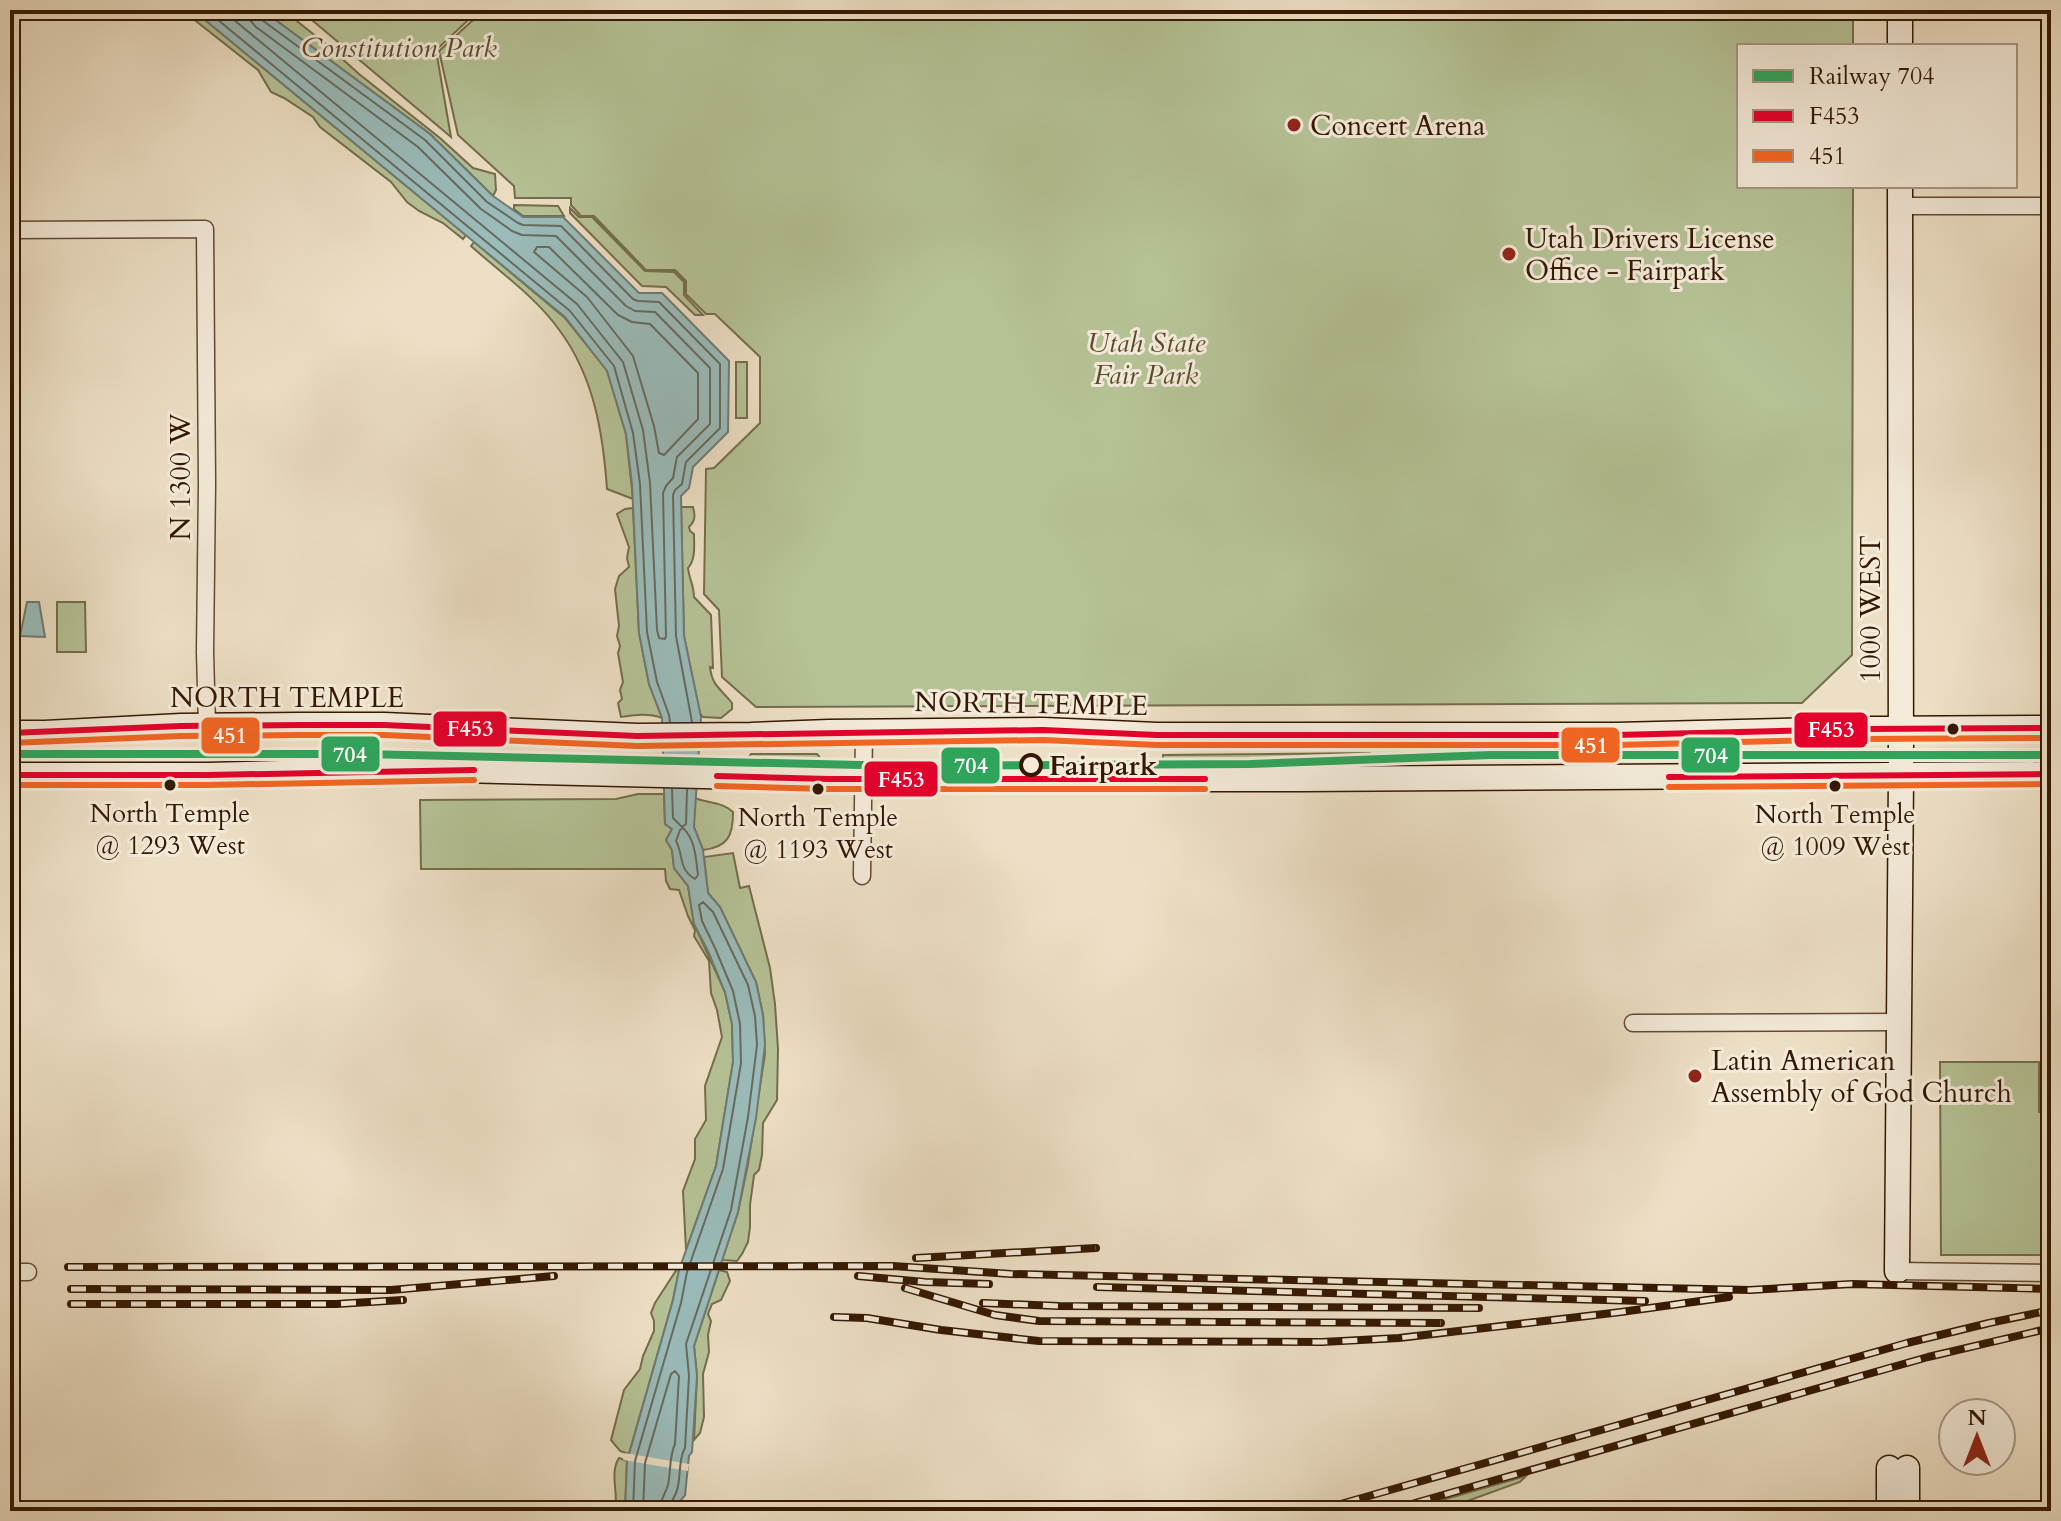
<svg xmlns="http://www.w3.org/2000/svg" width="2061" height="1521" font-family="Cardo,serif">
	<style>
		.green { fill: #b5c296; stroke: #746d4c; stroke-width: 2 }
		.water { fill: #9abcbb; stroke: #717a71; stroke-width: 2 }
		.pier { fill: #eddfc5 }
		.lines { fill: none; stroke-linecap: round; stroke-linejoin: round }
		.shore { stroke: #676a5e; stroke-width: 2 }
		.street-casing { stroke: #624a32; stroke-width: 19 }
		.secondary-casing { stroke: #341801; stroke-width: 27 }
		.street { stroke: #f3ead9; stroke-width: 16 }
		.secondary { stroke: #f3ead9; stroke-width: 24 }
		.rail-casing { stroke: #341801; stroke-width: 8 }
		.rail { stroke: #f3ead9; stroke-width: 5; stroke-dasharray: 15; stroke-linecap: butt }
		.bus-1-casing { stroke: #f3ead9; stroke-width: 12 }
		.bus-2-casing { stroke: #f3ead9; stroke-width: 12 }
		.bus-1 { stroke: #e4002b; stroke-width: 6 }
		.bus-2 { stroke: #f26522; stroke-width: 6 }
		.rail-1-casing { stroke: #f3ead9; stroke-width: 14 }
		.rail-1 { stroke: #2fa55c; stroke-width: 8 }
		.poi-dot { fill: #8f2418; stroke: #f3ead9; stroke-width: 3 }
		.bus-dot { fill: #341801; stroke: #f3ead9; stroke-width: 3 }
		.stop-dot { fill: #f3ead9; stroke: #341801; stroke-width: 4 }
		.labels { text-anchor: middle; stroke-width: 6; stroke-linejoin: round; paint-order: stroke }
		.bus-label { font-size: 26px; fill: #341801; stroke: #f3ead9 }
		.park-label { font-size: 28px; font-style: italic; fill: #5b4b2e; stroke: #f3ead9 }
		.poi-label { font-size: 28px; fill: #341801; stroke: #f3ead9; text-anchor: start }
		.street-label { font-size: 28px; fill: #341801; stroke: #f3ead9 }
		.stop-label { font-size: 28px; font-weight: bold; fill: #341801; stroke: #f3ead9; text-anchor: start }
		.line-badge { stroke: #f3ead9; stroke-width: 3 }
		.badge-label { font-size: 22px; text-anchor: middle; font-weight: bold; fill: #fff }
	</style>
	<rect width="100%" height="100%" fill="#eddfc5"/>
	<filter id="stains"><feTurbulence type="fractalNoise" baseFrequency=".0025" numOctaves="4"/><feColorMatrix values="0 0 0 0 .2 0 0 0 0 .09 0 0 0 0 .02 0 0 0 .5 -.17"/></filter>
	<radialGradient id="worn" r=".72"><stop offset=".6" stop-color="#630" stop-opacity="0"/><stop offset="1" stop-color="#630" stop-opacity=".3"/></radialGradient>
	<!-- green -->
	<path class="green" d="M182,10H193L466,235L463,239L443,223L419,211L407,202L391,182L320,127L313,117L284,98L271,92L258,70Z
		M262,10H283L327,45L359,74L440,138L473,168L495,174L496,190L493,196L430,134Z
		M300,10H479L436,50L451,137Z
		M484,10H1853V46H1739V186H1853L1852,655L1802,703L756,707L722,677L719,610L704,594L706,469L714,468L760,423V357L715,314H706L686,294V281L675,270H646L594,216H581L571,205V198H515L514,186L458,135L439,51Z
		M514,205L558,206L564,216H523L514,209Z
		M570,208L579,217H592L645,271L674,272L684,282V295L703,315H695L666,287L642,286L570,213Z
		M474,242L565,318L607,370L626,434L633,499L607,489C603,433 594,377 560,331C537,298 501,273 471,246Z
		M736,362H747V418H736Z
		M681,507H693C695,515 696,520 689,527L690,531L694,534C694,545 696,559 688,568C689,578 694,586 694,597L711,615L713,668L710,667C712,686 721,689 732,703V709L721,718L703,717L700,714L684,636Z
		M633,508L639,633L649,684L662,718C648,713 635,715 621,717L618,703L622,699L620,690L623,682L618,653L620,646L617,636L619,626L615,589L619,576L629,567L627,558L629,547L617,514L625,509Z
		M57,602H85L86,652H57Z
		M1370,753V757L1237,762L1163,761V755Z
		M751,754H817L819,756L818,761L751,760L749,757Z
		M638,794H664L665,824L672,829L666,840L672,850L674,868L688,886L694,924L725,992L732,1024L733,1062L716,1166L686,1250L683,1191L695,1159V1139L706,1120L705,1086L722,1037L717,1010L711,993L709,961L694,936L695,930L688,916L679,890L670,889L666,881L665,869H421L420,800L616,799Z
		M694,798C708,803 723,802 733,812C733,836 728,847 703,850L694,827Z
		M733,853L740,888L749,886L770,968L775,1004L778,1049L777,1100L763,1123L762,1155L759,1170L754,1175L750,1205V1227L748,1242L742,1254L737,1261L722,1260L738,1212L748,1164L765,1054L763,1015L756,982L720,907L708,893L704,857Z
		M1940,1062H2039V1112L2051,1113V1255H1941Z
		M677,1269L679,1270L673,1300L629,1454L620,1451L611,1440L624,1390L640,1369L643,1356L654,1331V1321L651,1313L655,1303Z
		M719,1270L727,1272L730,1281L721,1300L712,1304L708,1314L711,1321L708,1335L709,1352L703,1374L704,1417L700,1433L694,1440L697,1376L694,1346Z
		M619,1458L627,1461L625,1511H615C619,1494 609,1473 619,1458Z
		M1526,1476L1520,1482L1440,1511H1404Z
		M1940,1501H2051V1511H1940Z"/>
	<!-- water -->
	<path class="water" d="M193,10H262L430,134L493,196L523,217H563L639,293H662L729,361L728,432L693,467L689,488L681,496L684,636L701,717L694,827L703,850L708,893L720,907L756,982L763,1015L765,1045L756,1118L738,1212L694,1346L697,1376L692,1452L689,1456L685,1495L678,1504L677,1511H625L627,1461L673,1300L679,1270L716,1166L733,1062L732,1024L725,992L708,951L694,924L688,886L674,868L672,850L666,840L672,829L665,824L662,718L649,684L639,633L632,484L626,434L607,371L565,317Z
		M27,602H39L45,637L20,636Z"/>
	<!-- pier -->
	<path class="pier" d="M625,1453L689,1464L688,1471L623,1460Z"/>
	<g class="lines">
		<!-- shore -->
		<path class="shore" d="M206,10L570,311L614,366L633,433L640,484L647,632L657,682L669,715L670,722
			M222,10L577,304L623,362L643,430L650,483L657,630L659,638L665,639L666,636L663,493L666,486L673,478L677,457L710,424V368L655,312L635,311L626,306L556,236L522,235L512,231L481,209L418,147L256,27L250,20L249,10
			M259,10V15L262,20L425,140L487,202L518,223L523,225L561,226L633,299L638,301L659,302L720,364V428L686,462L682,484L675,490L673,495L676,636L692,722
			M549,247L618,315L632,322L650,324L698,373V419L664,455L659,453L654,426L633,356L587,297L534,252L537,247Z
			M672,789L673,818L682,827L686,824L687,790
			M683,828C695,839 696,858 698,875L695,879C678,869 684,856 676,841L680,830Z
			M633,1511L635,1461L681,1303L687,1272L723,1169L741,1063L740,1024L733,991L715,948L702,921L699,905L703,902L713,912L748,985L755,1016L757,1045L748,1117L731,1210L686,1344L689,1376L685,1448C677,1462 682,1479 676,1493C673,1500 670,1502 670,1511
			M643,1511L645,1463L671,1374L675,1371L679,1376L675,1444C669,1457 671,1471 668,1485C665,1495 660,1499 660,1511"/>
		<defs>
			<path id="street" d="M1900,206H2051
				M10,230L205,229L207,484L205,652L207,725
				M862,876L864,732
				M1633,1023L1898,1022
				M1897,1271L2051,1273
				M10,1272H28"/>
			<path id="secondary" d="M1900,10V46
				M10,733H45L181,726L299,725H384L637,736L751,735L829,732L1043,730L1157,735H1616L1861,729L2051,728
				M10,775H208L420,769L829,779H1302L2051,774
				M1897,1271L1901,775L1900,186
				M1889,1468V1511
				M1907,1468V1511"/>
		</defs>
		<!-- street casing -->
		<use href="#street" class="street-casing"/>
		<!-- secondary casing -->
		<use href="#secondary" class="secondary-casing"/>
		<!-- street -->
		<use href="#street" class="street"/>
		<!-- secondary -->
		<use href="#secondary" class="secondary"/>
		<defs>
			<path id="rail" d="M916,1258L1096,1248
				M68,1267L893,1266L1011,1274L1750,1290L1852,1284L2051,1289
				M858,1276L925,1282L989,1284
				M1097,1287L1645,1301
				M905,1288L995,1315L1039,1321L1441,1323
				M71,1289L391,1290L554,1276
				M983,1303L1059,1306L1479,1308
				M71,1304H336L403,1300
				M834,1317L867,1318L941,1330L1039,1341L1322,1342L1399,1338L1621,1312L1729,1297
				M1316,1511L1907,1343L1989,1323L2051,1310
				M1387,1511L1928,1357L2051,1328"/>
		</defs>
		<!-- rail casing -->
		<use href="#rail" class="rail-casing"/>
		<!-- rail -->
		<use href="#rail" class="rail"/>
		<defs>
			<path id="bus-1" d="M10,733L181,726L299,725H384L637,736L1043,730L1157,735H1616L1861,729L2051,728
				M13,775H208L474,770
				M717,776L829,779H1205
				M1669,777L2051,774"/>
			<path id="bus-2" d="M10,743L181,736L299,735H384L637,746L1043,740L1157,745H1616L1861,739L2051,738
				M13,785H208L474,780
				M717,786L829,789H1205
				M1669,787L2051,784"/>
		</defs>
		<!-- bus-1 casing -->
		<use href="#bus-1" class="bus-1-casing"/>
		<!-- bus-2 casing -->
		<use href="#bus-2" class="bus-2-casing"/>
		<!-- bus-1 -->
		<use href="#bus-1" class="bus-1"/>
		<!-- bus-2 -->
		<use href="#bus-2" class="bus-2"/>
		<defs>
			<path id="rail-1" d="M10,754H362L905,766L1250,764L1490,755H2051"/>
		</defs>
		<!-- rail-1 casing -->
		<use href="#rail-1" class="rail-1-casing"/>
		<!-- rail-1 -->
		<use href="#rail-1" class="rail-1"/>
	</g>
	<!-- markers -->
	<g class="poi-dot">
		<circle cx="1294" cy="125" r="8"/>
		<circle cx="1509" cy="254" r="8"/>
		<circle cx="1695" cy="1076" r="8"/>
	</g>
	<g class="bus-dot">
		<circle cx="1953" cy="729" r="7"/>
		<circle cx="170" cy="785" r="7"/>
		<circle cx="1835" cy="786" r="7"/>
		<circle cx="818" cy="789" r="7"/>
	</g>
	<circle class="stop-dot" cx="1031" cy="765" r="10"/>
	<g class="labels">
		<!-- bus labels -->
		<g class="bus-label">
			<text x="170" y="822">North Temple<tspan x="170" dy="32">@ 1293 West</tspan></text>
			<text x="1835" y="823">North Temple<tspan x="1835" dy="32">@ 1009 West</tspan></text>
			<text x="818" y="826">North Temple<tspan x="818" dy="32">@ 1193 West</tspan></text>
		</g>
		<!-- park labels -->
		<g class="park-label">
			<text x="399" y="57">Constitution Park</text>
			<text x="1146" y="352">Utah State<tspan x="1146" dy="32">Fair Park</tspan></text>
		</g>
		<!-- poi labels -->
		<g class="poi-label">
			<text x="1310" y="135">Concert Arena</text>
			<text x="1525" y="248">Utah Drivers License<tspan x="1525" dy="32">Office - Fairpark</tspan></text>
			<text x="1711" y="1070">Latin American<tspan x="1711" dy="32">Assembly of God Church</tspan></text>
		</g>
		<!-- street labels -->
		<g class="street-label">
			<text transform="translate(180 477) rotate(-90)" y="10">N 1300 W</text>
			<text transform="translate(1870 609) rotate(-90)" y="10">1000 WEST</text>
			<text x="287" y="707">NORTH TEMPLE</text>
			<text transform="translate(1031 703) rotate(1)" y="10">NORTH TEMPLE</text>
		</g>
		<!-- stop labels -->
		<g class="stop-label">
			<text x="1049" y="775">Fairpark</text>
		</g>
	</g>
	<g class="line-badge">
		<rect x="432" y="710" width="76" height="38" rx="8" fill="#e4002b"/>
		<rect x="1793" y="711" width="76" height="38" rx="8" fill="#e4002b"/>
		<rect x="200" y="716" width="61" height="39" rx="8" fill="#f26522"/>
		<rect x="1560" y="726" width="61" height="38" rx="8" fill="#f26522"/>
		<rect x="320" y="735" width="61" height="38" rx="8" fill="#2fa55c"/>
		<rect x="1680" y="736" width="61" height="38" rx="8" fill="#2fa55c"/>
		<rect x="940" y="746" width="61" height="39" rx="8" fill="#2fa55c"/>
		<rect x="863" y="760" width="76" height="38" rx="8" fill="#e4002b"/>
	</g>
	<g class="badge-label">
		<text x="470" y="736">F453</text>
		<text x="1831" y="737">F453</text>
		<text x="230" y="743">451</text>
		<text x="1591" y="753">451</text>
		<text x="350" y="762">704</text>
		<text x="1711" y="763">704</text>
		<text x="971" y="773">704</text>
		<text x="901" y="787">F453</text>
	</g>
	<!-- margin -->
	<rect width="2061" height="1521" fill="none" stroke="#eddfc5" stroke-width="40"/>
	<rect x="12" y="12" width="2037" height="1497" fill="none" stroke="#341801" stroke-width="4"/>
	<rect x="20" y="20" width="2021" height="1481" fill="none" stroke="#341801" stroke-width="2"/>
	<!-- legend -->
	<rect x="1737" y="44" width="280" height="144" fill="#f3ead9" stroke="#a79683" stroke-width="2"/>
	<rect x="1753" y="70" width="40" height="12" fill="#2fa55c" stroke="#a79683" stroke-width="2"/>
	<text x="1809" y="84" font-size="24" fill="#341801">Railway 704</text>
	<rect x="1753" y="110" width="40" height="12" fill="#e4002b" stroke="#a79683" stroke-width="2"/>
	<text x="1809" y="124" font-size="24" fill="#341801">F453</text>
	<rect x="1753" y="150" width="40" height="12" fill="#f26522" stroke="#a79683" stroke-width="2"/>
	<text x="1809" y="164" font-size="24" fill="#341801">451</text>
	<!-- north arrow -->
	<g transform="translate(1977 1437)"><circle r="38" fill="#f3ead9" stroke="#a79683" stroke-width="2"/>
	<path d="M0-6L14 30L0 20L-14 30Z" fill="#8f2418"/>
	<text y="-12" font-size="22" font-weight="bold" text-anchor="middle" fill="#341801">N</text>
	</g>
	<rect width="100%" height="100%" filter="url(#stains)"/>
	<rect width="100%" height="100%" fill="url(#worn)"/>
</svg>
